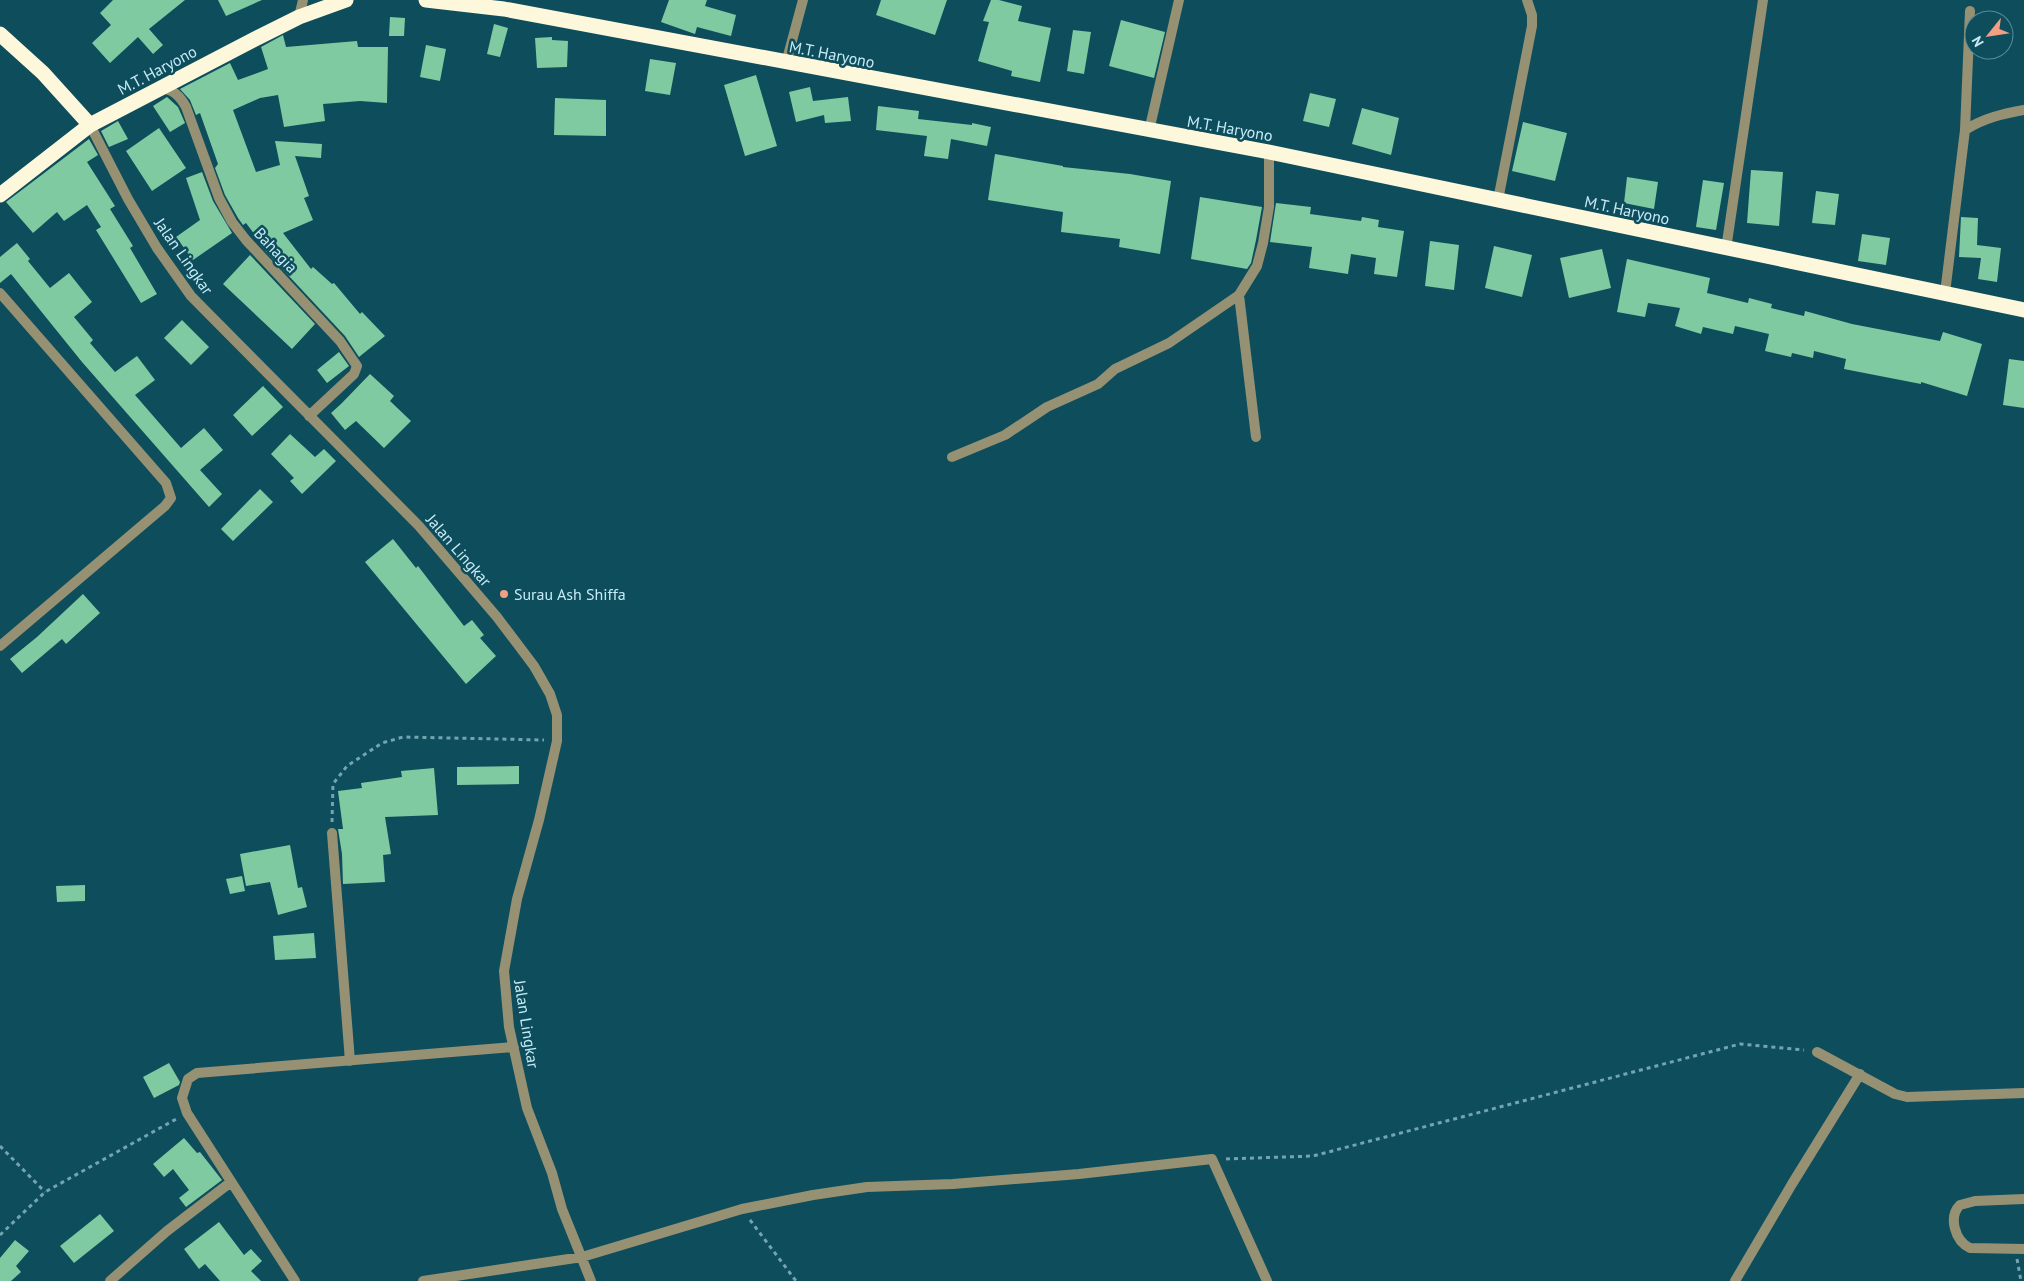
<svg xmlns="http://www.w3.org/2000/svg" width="2024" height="1281" font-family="'PT Sans',sans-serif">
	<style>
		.building { fill: #80caa1 }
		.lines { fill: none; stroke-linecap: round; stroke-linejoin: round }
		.path { stroke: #74a4b1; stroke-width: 3; stroke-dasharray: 4 4; stroke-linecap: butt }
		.street { stroke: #969173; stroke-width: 10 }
		.highway { stroke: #fdf8db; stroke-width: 15 }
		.poi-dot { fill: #f39f83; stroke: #0e4d5c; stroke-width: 2 }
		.labels { text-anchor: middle; stroke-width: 5; stroke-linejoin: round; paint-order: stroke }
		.street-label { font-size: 16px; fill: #c7ebf6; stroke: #0e4d5c }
		.poi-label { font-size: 16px; fill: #c7ebf6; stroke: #0e4d5c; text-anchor: start }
	</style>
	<rect width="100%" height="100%" fill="#0e4d5c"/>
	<!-- building -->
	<path class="building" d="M113,0H185L149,29L163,45L153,54L138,37L110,63L92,43L111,25L100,13Z
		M218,0H262L226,16Z
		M669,0H707L705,6L736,15L731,36L697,27L695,34L661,22Z
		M881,0H947L935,35L876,15Z
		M991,0H999L1022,6L1018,21L1051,28L1040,82L1011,76L1012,71L978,61L989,22L983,21Z
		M390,17L405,18L404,36H389Z
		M1121,20L1165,32L1154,78L1109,66Z
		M494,24L508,28L500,57L487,54Z
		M1073,30L1091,32L1084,74L1067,71Z
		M283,35L286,47L357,41L358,47H388L387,103L360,101L323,104L325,121L284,127L278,95L260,98L233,110L256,172L280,165L275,141L322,144L321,158L295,156L309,196L304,198L313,220L283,233L311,269L313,267L332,284L334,283L360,314L362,312L385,336L359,357L345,336L260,245L261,243L246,223L243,225L238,218L225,195L215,168L218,164L200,113L196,115L190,100L180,89L230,63L238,80L268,69L261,47Z
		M552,37V40L568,41L567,67L537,68L535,38Z
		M426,45L446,49L440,81L420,77Z
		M650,59L676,63L670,95L645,91Z
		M756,75L777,146L745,156L724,85Z
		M810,87L813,101L848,97L851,121L825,123L824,115L796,122L789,92Z
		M1310,93L1336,99L1329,127L1303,121Z
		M167,97L178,107L185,123L170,132L153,106Z
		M555,98L606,100V136L554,135Z
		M878,106L919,111L918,119L972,125V123L991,127L987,146L951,139L948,159L924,156L927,136L876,130Z
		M1362,108L1399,118L1391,155L1352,144Z
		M118,121L128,139L109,147L101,131Z
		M1523,122L1567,133L1555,181L1512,171Z
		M159,128L186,168L152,191L126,151Z
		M89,139L98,155L87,162L115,206L110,209L133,246L130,248L157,294L141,303L96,230L101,227L87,205L64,221L57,212L33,233L6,202Z
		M995,154L1063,166V167L1130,174L1171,181L1160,254L1119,247L1120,239L1061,232L1063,212L988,200Z
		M1751,170L1783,172L1779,226L1747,223Z
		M202,172L213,201L232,233L193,260L176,237L200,220L186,178Z
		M1627,177L1658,182L1654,209L1624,203Z
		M1703,180L1724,183L1716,230L1696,227Z
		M1816,191L1839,194L1835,225L1812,223Z
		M1200,197L1262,207L1256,240L1251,263L1247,269L1191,259Z
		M1276,203L1311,207L1310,214L1361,221L1362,217L1379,220L1378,227L1404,231L1397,277L1374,274L1376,258L1351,254L1348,274L1309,268L1312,247L1270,242Z
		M1961,217L1978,218L1977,245L2001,248L1997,282L1978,279L1981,258L1959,257Z
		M1862,234L1890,238L1886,265L1858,261Z
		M1430,241L1459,245L1454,290L1425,286Z
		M17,243L30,259L28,261L50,288L69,273L92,302L74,317L93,340L90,343L115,372L137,356L155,380L135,395L181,448L204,428L223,450L200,470L222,494L209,507L82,362L11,274L0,283V257Z
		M1494,246L1532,255L1522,297L1485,288Z
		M1602,249L1611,288L1569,298L1560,258Z
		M250,255L315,324L292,349L223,284Z
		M1627,259L1710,278L1707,293L1748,303L1749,298L1772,304L1771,308L1804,316L1805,311L1852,324L1940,341L1943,332L1982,344L1967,396L1921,382V384L1844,369L1846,359L1814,351L1813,358L1792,353L1791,357L1765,351L1769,334L1735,326L1733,334L1703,327L1701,334L1675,326L1680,308L1648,303L1645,317L1617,312Z
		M182,320L209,347L191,365L164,338Z
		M339,352L349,366L327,383L317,370Z
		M2009,359L2024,361V408L2003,405Z
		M370,374L394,396L390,401L411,421L384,448L356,421L345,430L331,413L341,404Z
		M263,386L283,407L252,436L233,415Z
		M290,434L315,457L324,449L336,461L302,494L290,481L294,478L271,454Z
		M260,489L273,502L233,541L221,529Z
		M393,539L416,568L418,566L464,626L472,620L484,635L480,638L496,656L466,684L365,562Z
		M83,594L100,613L66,644L62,639L22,673L10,659L37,637Z
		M519,766V784L457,785V767Z
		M434,768L438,815L385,817L391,854L383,855L385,882L343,884L342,854L338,829H343L338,791L362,788L361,783L402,777L401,771Z
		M290,845L298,888L302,887L307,907L278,915L270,882L246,886L240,854Z
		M242,876L245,891L230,894L226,879Z
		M85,885V901L57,902L56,886Z
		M314,933L316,958L275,960L273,936Z
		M169,1063L180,1082L179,1085L154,1098L143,1077Z
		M184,1138L197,1153L200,1152L222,1180L186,1207L179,1198L189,1190L173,1169L164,1177L153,1164Z
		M100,1214L114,1231L74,1263L60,1246Z
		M219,1222L244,1255L251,1249L262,1261L251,1271L261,1281H220L205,1264L199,1269L184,1249Z
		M15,1240L29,1251L16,1266L21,1272L11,1281H0V1258Z"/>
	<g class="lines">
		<!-- path -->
		<path class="path" d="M332,822L333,784L347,766L382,743L403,737L544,740
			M0,1146L45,1192
			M1226,1159L1313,1156L1740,1044L1804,1050
			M750,1220L796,1281
			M0,1235L45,1192L178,1118
			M2017,1259L2021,1281"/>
		<!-- street -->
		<path class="street" d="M299,17L303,0
			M786,63L803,0
			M160,88C173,89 180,96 186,107L219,198L232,222L246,240L340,341L357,366L354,374L309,416
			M90,125L128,199L157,248L191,296L419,526L497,617L534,666L550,694L557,715V741L539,820L517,899L504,971L509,1027L527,1108L552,1173L562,1209L591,1281
			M1965,130L1970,11
			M1149,131L1179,0
			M1498,200L1532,26V15L1527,0
			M1726,249L1763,0
			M0,293L166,483L171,498L165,506L0,646
			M1945,293L1965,130C1984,118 2002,114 2024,110
			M1239,295L1256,437
			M952,457L1005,435L1047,407L1098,384L1115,369L1169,343L1239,295L1257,266L1263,243L1269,207V152
			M332,833L350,1061
			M1817,1052L1895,1094L1907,1097L2024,1093
			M2024,1199L1975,1201L1960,1205C1948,1217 1955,1241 1970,1248L2024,1249
			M110,1281L167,1231L231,1182
			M295,1281L187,1113L182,1098L188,1079L197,1073L514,1047
			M423,1281L582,1257L742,1209L813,1195L867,1187L953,1184L1079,1174L1212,1159L1267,1281
			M1735,1281L1792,1184L1860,1074"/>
		<!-- highway -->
		<path class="highway" d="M426,0L504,9L1269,152L2024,310
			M0,34L43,73L90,125
			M0,195L90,125L255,39L299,17L346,0"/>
	</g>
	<!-- markers -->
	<circle class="poi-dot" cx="504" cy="594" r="5"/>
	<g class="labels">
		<!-- street labels -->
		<g class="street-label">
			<text transform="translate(832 54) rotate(11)" y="6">M.T. Haryono</text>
			<text transform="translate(157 70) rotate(-28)" y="6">M.T. Haryono</text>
			<text transform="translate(1230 128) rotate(10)" y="6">M.T. Haryono</text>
			<text transform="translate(1627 210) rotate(12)" y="6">M.T. Haryono</text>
			<text transform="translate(276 250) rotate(47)" y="6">Bahagia</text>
			<text transform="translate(184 256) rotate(55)" y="6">Jalan Lingkar</text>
			<text transform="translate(459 550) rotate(49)" y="6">Jalan Lingkar</text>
			<text transform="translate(527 1024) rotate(81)" y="6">Jalan Lingkar</text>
		</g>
		<!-- poi labels -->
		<g class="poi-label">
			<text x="514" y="600">Surau Ash Shiffa</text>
		</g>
	</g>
	<!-- north arrow -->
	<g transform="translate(1989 35) rotate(240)"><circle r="24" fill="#0e4d5c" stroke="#588c9a"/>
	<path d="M0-4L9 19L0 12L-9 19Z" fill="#f39f83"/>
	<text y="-8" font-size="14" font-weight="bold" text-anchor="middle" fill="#c7ebf6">N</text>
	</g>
</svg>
